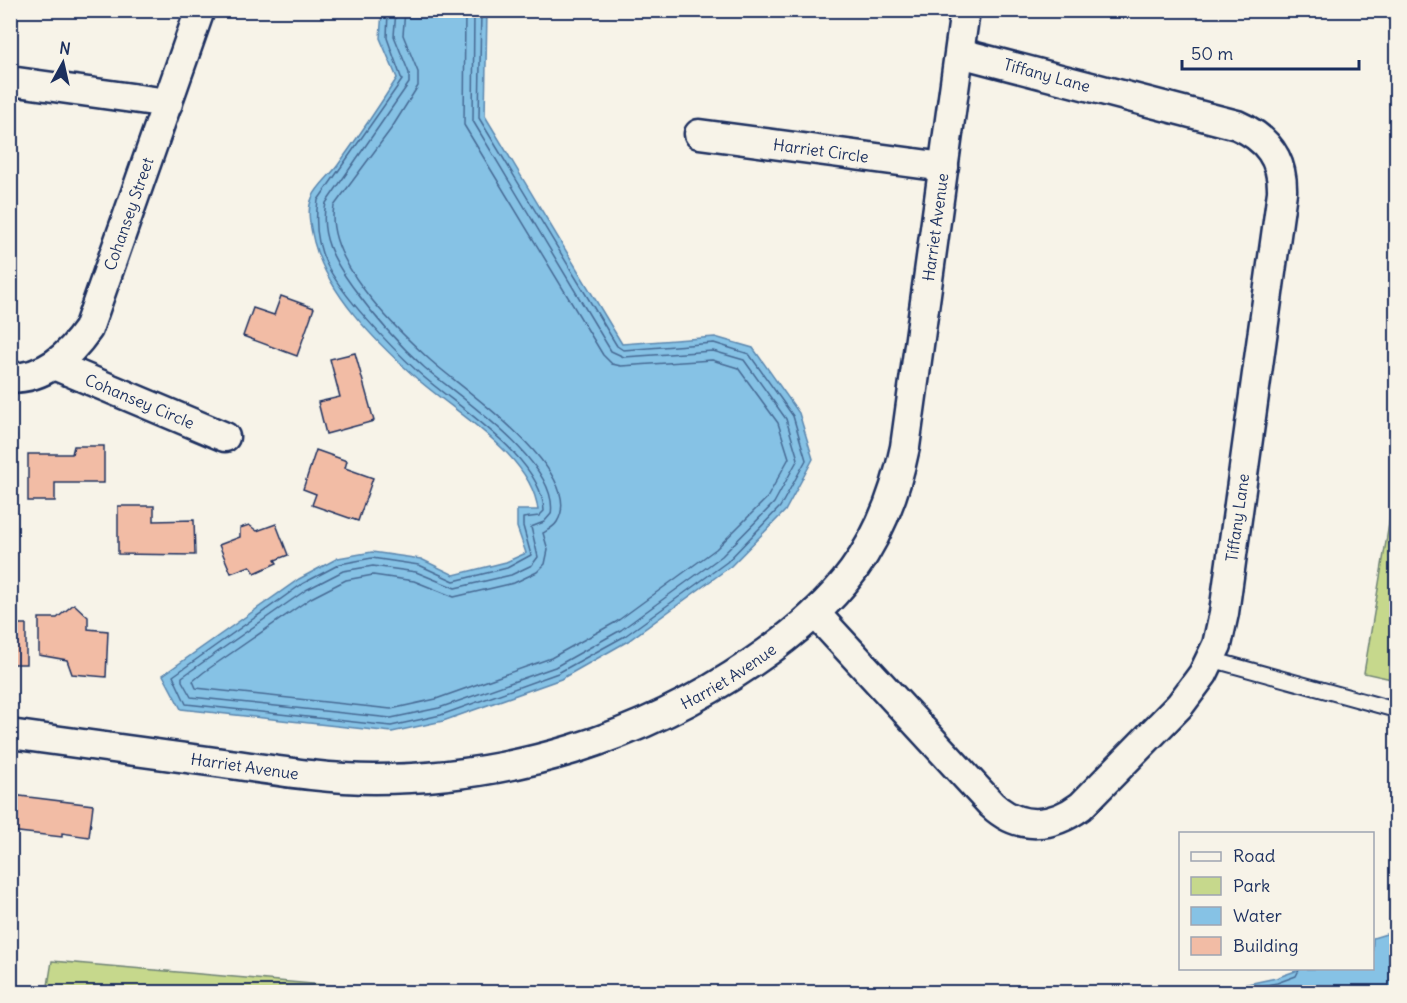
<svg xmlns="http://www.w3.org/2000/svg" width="1407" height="1003" font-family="Delius,sans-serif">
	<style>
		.green { fill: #c6d88c; stroke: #708475; stroke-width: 1.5 }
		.water { fill: #86c2e5; stroke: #5b87af; stroke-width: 1.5 }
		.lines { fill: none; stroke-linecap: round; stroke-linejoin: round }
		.shore { stroke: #466a94; stroke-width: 1.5 }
		.building { fill: #f2bca5; stroke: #1b2f5e; stroke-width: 1.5 }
		.service-casing { stroke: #1b2f5e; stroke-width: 18 }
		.minor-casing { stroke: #1b2f5e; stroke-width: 33 }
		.service { stroke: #f7f3e8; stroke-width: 14 }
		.minor { stroke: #f7f3e8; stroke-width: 28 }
		.labels { text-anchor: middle; stroke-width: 5; stroke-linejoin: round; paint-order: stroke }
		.street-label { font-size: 16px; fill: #1b2f5e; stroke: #f7f3e8 }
	</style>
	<rect width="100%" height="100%" fill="#f7f3e8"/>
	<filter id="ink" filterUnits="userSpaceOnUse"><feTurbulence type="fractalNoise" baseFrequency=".0167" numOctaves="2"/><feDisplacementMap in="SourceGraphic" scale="12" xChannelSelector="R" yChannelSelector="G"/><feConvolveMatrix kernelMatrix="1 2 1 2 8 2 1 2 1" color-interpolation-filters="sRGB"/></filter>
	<g filter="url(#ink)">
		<!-- green -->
		<path class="green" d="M1396,482V680L1364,673Z
			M52,961L404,992H47Z"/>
		<!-- water -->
		<path class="water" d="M382,11H487L485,116L622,344L715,337L753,348L799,413L813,459L785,511L731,566L628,641L561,679L443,721L392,732L181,709L163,675L299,579L338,558L372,552L421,559L454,575L506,562L526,553L517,527V510H538C532,454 453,412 414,376C375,341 328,294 314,242C311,228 306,212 312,198C317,186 331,175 338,165C358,137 378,108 397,78L380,38Z
			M1396,931V992H1210L1276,978L1301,969L1372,968L1373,938Z"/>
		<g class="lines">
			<!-- shore -->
			<path class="shore" d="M388,10L387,38L402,80L318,200C315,221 317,244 326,263C341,295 391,347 418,372C455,406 543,457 544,511L539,516L523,518V526L531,555L507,568L454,581L419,565L372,558L340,564L302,584L173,676L186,704L391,726L441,715L558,673L625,636L727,562L780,507L806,460L793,416L749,354L714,343L623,350L617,346L479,118L481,10
				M396,10L394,36L409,73V83L326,203C319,235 334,261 352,286C373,315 398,344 425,368C459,397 560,463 551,514L544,522L531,527L538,557L532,565L511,575L455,588L416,572L373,566L343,571L306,590L182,677V681L191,697L391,718L439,708L555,667L621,630L722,556L774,503L798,459L786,419L744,360L713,351L624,357L611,351L473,121L474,10
				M405,10L403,35L418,72V86L391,129L334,206C324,259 393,326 429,359C459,387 588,472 557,522C554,527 548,530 543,533L548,550L545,564L537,572L514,583L454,597L414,581L373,575L346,580L311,598L204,672L193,681L196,688L391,709L436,699L551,658L616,622L716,549L767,498L789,458L778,423L738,368L712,360L621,366L612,364L603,355L464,125L465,10
				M1232,992L1277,983L1296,976L1300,968"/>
		</g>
		<!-- building -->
		<path class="building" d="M281,296L314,308L297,356L243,336L253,308L274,315Z
			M355,353L374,421L326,434L318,402L340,397L330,359Z
			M10,436H16L15,482H10Z
			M74,446H104V483H55V501H28V454H72Z
			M316,450L347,461L345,468L373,478L358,521L312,505L316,494L303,489Z
			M118,506H154V521L194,520L195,555L118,554Z
			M276,524L288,555L275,560L277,563L255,573L250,566L231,573L219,545L240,537V528L249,525L257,531Z
			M74,604L88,617V629L108,631L106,677L72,674L67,660L39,655V618H57Z
			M10,624H26V664H10Z
			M12,795L93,805L89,837L62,833V837L10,831Z"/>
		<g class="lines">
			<defs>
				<path id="service" d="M1210,659L1396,710"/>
				<g id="minor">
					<path d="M10,81L168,103"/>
					<path id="s1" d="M699,134L944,167"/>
					<path id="s2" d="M54,365L225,437"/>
					<path id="s3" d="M10,378C45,378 69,356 88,329L200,10"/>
					<path id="s4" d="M815,613L992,805C1020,831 1053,827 1081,806L1180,705L1203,674L1217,645L1224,613L1282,192C1283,159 1267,138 1237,125L960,53"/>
					<path id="s5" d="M10,734C81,743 152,753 223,763C273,770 324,779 374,779C510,779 641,739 753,662C838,604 884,549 905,447L965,10"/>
				</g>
			</defs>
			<!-- service casing -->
			<use href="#service" class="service-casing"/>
			<!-- minor casing -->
			<use href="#minor" class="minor-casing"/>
			<!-- service -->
			<use href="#service" class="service"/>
			<!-- minor -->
			<use href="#minor" class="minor"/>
		</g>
	</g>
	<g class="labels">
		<!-- street labels -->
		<g class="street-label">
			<text transform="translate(1047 75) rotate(15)" y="6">Tiffany Lane</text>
			<text dy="6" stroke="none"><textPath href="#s1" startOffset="123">Harriet Circle</textPath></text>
			<text dy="6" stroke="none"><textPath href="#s3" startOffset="218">Cohansey Street</textPath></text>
			<text dy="6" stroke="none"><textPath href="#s5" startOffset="1263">Harriet Avenue</textPath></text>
			<text dy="6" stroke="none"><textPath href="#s2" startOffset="93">Cohansey Circle</textPath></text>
			<text dy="6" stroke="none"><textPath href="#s4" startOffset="700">Tiffany Lane</textPath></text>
			<text dy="6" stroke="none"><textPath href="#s5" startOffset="741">Harriet Avenue</textPath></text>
			<text dy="6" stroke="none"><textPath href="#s5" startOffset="237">Harriet Avenue</textPath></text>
		</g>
	</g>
	<!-- margin -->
	<rect width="1407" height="1003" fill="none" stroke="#f7f3e8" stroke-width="36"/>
	<rect x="18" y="18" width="1371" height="967" fill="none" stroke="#1b2f5e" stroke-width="2" filter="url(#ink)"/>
	<!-- legend -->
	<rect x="1179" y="832" width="195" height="138" fill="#f7f3e8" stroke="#9fa5b1" stroke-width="1.5"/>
	<rect x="1191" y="852" width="30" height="9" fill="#f7f3e8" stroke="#9fa5b1" stroke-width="1.5"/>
	<text x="1233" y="862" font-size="18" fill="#1b2f5e">Road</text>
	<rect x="1191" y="877" width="30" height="18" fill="#c6d88c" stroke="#9fa5b1" stroke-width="1.5"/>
	<text x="1233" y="892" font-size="18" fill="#1b2f5e">Park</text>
	<rect x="1191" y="907" width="30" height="18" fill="#86c2e5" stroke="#9fa5b1" stroke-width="1.5"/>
	<text x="1233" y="922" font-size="18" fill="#1b2f5e">Water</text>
	<rect x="1191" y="937" width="30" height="18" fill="#f2bca5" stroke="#9fa5b1" stroke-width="1.5"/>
	<text x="1233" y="952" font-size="18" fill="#1b2f5e">Building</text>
	<!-- north arrow -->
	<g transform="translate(63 63) rotate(8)" stroke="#f7f3e8" stroke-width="4.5" paint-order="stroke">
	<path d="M0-4.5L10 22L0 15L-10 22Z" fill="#1b2f5e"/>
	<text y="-9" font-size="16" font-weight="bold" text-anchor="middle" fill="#1b2f5e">N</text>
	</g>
	<!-- scale -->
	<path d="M1182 60v9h177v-9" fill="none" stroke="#1b2f5e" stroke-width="3"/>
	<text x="1191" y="60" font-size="18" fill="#1b2f5e" stroke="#f7f3e8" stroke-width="4.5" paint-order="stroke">50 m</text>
</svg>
